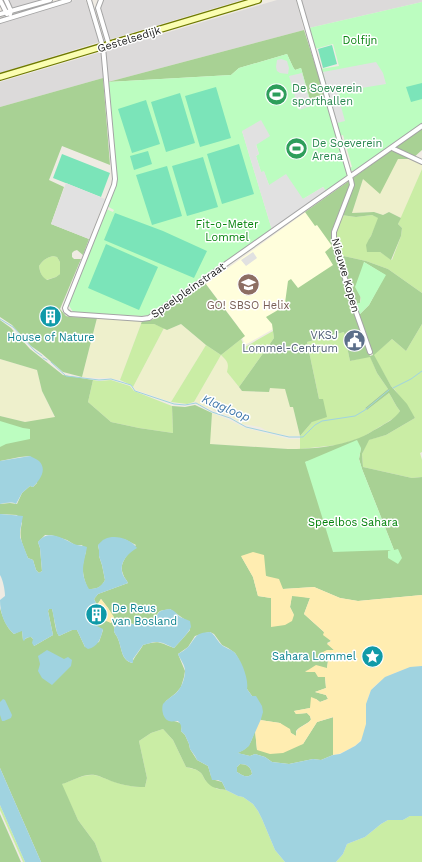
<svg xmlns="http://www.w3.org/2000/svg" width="422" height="862" font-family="'Work Sans',sans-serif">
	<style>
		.residential { fill: #dcdada }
		.education { fill: #fffedc }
		.farmland { fill: #eef0cc }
		.grass { fill: #caeda5 }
		.forest { fill: #a8d194; fill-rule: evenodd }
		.sand { fill: #ffedb1 }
		.park { fill: #bcfdc0 }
		.pitch { fill: #7be4b9 }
		.parking { fill: #e1e1e1 }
		.water { fill: #a0d3e0; fill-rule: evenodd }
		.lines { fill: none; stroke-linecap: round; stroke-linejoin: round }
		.stream { stroke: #a0d3e0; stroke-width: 1 }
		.street-casing { stroke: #a4a4a4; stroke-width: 6 }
		.secondary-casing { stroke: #6e7900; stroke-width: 8 }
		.street { stroke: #fff; stroke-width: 4 }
		.secondary { stroke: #fbfeb2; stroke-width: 5.5 }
		.labels { text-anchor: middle; stroke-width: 3; stroke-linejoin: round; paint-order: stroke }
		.street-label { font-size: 11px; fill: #1d1d1d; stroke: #fff }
		.park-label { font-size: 11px; fill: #04830c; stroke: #fff }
		.leisure-label { font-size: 11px; fill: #27864d; stroke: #fff; text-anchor: start }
		.education-label { font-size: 11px; fill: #785e54; stroke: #fff }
		.service-label { font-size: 11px; fill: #4e5e75; stroke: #fff; text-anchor: end }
		.culture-label { font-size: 11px; fill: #0d838f; stroke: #fff }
		.water-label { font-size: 12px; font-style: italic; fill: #4179ab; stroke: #fff }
	</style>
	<rect width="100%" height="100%" fill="#efebe3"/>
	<!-- residential -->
	<path class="residential" d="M8,0H42L12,9Z
		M74,0H85L86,1L99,42L0,73V23Z
		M104,0H242L111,39L109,36L101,10V6Z
		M277,0H296L304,30L108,82L103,78L0,107V82Z
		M301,0H422V2L309,28Z"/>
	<!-- education -->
	<path class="education" d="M307,211L331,239L340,267L275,328L245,345L237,325L206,284Z"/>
	<!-- farmland -->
	<path class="farmland" d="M398,159H412L422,164V169L401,218L389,212L383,215L374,212L352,213L363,179Z
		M97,318L142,321L120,380L108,378H98L82,377Z
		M181,324L206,345L171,402L136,390L133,387L164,328L167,330Z
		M221,355L227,361L229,366L230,376L239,387L242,391L269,392L270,388H285L290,406H293L300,436H290L269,432L260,427L242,424L230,416L213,410L194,402Z
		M0,359L37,370L42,391L55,418L25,422L0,416Z
		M212,413L229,420L245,428L289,439H300V449H288L209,444Z"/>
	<!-- grass -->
	<path class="grass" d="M422,169V293L388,269L366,261L339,255L335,239V232L341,215L356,217L372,215L379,218L371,236L369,239L373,252H380L392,260L401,236L402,228L398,224Z
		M53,256L57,257L60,262V274L56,277L46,280C41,276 40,272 39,266C43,260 46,258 53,256Z
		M141,324H154L164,328L133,387L131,385L120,380Z
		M422,324V452L420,453L422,460V477L412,478L363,467L362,454L368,440L386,435L415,418L395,390L391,386L373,355L392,339L406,351Z
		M273,331L274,338L239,387L227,372C229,363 228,362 221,355L194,402L187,404L171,402L206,345L221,355L241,339L245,347Z
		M344,332L350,361L370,356L377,373L388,389L365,408L367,410L389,393C393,399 395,405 400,411L397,416L386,423L361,438L338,445L300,449V436L312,422L319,399L307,342Z
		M93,380L99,381L111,380L130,386L134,391L172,406L173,433L139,428L111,422L88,402Z
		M163,729L173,740L186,767L197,770L202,774L205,780L217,789L226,790L238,796L243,797L253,804L258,811L262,819L275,850L285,862H102L95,843L78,820L61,784C72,781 82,774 94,775C100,776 106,779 112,781C123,785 133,787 145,787L147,778L139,741L151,733Z
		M0,805L25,862H23L0,810Z
		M410,816H422V862H336L343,854L347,844L365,837L381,824L388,820H403Z"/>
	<!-- forest -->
	<path class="forest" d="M304,30L325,96L310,100L301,68L295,70L293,67L287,54L239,68L231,75L108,82Z
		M103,78L110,165L62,146L49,180L64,187L51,224L89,239L83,255L77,250L74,251L72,253V257L74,259H81L60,309L66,316L70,317L97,318L82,377L63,372L41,353L31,346L12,325L0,317V107ZM53,256L57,257L60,262V274L56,277L47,280C41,276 40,272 39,266C43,260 46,258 53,256Z
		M422,128V150L412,159H398L380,194L363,179L352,213L374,212L383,215L389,212L401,218L398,224L402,228L401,236L391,260L380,252H367L366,245L369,239L371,236L378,218L372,215L356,217L341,215L353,187V178Z
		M349,181L350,186L333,228L332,234L359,325L370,356L373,355L359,315L369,305L385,275L364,262L360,303L355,304L339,255L366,261L388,269L422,293V324L406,351L392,339L374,355L391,386L407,404L415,418L386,435L369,440L362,454L363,467L412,478L422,477V595L358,601L340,598L314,587L283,589L241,556L253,577L258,596L271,598L294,615L290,607L292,595L310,598L304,614L324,632L331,641L327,643L335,651L328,661L327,668L305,671L315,672L325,677L326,688L315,692L326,695L328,699L320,702L316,699L310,708L294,711L296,714L307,713L310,716L311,720C307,724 300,726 296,731V736L291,733L280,723L260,720L261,719L252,696L247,689L238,658L235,653L228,648L222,645L214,634L210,632L205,633L195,636L188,647L178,654L185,671L184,677L181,687L176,693L166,701L163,707L164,716C167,717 171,720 174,721C181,723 183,723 181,731L185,735L189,744L190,749L197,760L208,766L211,776L215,780L222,782L226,790C218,789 211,788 206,781C204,779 203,775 201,773C197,769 191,768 186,767L173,740L163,729L151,733L139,741L147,778L145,787C132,787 123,785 111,781C106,779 100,776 95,775C84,773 72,781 62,784L78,820L95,843L102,862H41L0,768V608C3,618 6,627 14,634L22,630L23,640L29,637H31L33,639L34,646L53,635L48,611L49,609H52C55,618 54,628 59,636L72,630H77L85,647L99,642L103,630L89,622L91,614L96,603L94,599L98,594L128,583C127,580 124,578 123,574C118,563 129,553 136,545L124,539L98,545L99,550V556L102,565L105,580C101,588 97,589 88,589C82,576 81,565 86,552L82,545H75L67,540L51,535H45L38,542L40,548L42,571L39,573L36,570L33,560L28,558C23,545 18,538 22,523L17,515L0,514V504L10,503L17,504L22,493L30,486L33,487L37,483L30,456L20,457L0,461V416L25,422L55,417L42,391L37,370L0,359V320L11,328L30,349L63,375L93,380L88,402L111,422L139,428L173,433L172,406L185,407L195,405L212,413L210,444L288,449C312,449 336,447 359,438C365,436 372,431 378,428C386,423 395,419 400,411C395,405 393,399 389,393L367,410L365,408L388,389L377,373L370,357L350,361L344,332L307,342L319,399H323L327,417L312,422L300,436L293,407H290L285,389L270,388L269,392L242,391L239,387L274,338L272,324L266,317L278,310L285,303L288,281L291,279L298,288L333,265L325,252L332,246L317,225L315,226L305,212ZM361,448L359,459L362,469L394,550L305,462ZM101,599L108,608L113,617L111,623L107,621L97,622L93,611ZM170,609L184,619L190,630L184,637L174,648C159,642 159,640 143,645C140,651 134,657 132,663C121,660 122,648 118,639C117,635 114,634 114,630C114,625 118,623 122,620C132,625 144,627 154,619C156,617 157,613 160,611C162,610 167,610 170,609Z
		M205,283L245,336L221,355L206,345L181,324L167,330L154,324H141L142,321H148L154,319Z
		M334,717L333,755L321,760L313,759L289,764L272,762L265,757L255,754L250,756L237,753C250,748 251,742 255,730L257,750L303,744L317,722Z
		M240,764C247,764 251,767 252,774C247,779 242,775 237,772V767Z
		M0,814L21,862H0Z"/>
	<!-- sand -->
	<path class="sand" d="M253,552L264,555L266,576L279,579L283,589L314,587L340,598L358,601L422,595V666C405,668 390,673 377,684C375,686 372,688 371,691C360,710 375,734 353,747C346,751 340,754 333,755V717L317,722L303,744L283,753L270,754L257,750L255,730L260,720L280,723L290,729L291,733L296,736C296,728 300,728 306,724C307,724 311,720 311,719L310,716L307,713L296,714L294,711L310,708L311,697L316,699L320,702L328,699L326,695L315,692L326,688L325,677H318L315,672H305L316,665L327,668L328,661L323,658L321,653L327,650H334L327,644L331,641L323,635L324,632L304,614L310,598L292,596L290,607L294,615L292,621L285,625L271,627V598L258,596L253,577L241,556Z
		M101,599L108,608L114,617L111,623C104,619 100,623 92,620L93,611Z"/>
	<!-- park -->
	<path class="park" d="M422,2V125L356,170L352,171L349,168L352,167L343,135L340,136L320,69L339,66L333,44L315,49L309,28Z
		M287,54L293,67L295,70L301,68L310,100L325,96L348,175L347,177L326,191L323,187L303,199L269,185L264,172H261L256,156L259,154L256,144L242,131L272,230L149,315L141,316L73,312L68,304L106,209L113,212L114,210L107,206L116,184L117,179L108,82L231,75L239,68Z
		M364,262L386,275L369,305L359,315L355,304L360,303L361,298L355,287Z
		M0,421L23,428L30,429V439L6,444L0,447Z
		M357,440L361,448L359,459L362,469L394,550L398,549L402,558L398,564L388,558V551L391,550L333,552L305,462Z"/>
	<!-- pitch -->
	<path class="pitch" d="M332,45L337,64L323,68L318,49Z
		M422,83V99L411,102L406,87Z
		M216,87L231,138L200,147L185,96Z
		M180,93L195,143L166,152L151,102Z
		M146,100L160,144L132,153L118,109Z
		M239,144L254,194L222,204L207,154Z
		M148,151L152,164L134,170L130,156Z
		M62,154L110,173L101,197L53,178Z
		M203,157L218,207L187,216L172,166Z
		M167,166L182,216L152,225L136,175Z
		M115,213L163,231L207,251L194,278L104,240Z
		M106,244L158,267L139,310L88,288Z"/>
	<!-- parking -->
	<path class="parking" d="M281,59L287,61L289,68L288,74L280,73L277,71L276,67L277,60Z
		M376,62L383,73L386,84L337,92L345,121L337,123L323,72Z
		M302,73L311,106L299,110L289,76Z
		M261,120L270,136L256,145L259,154L256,156L261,172L264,171L269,185L286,174L303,199L323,187L326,191L272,230L242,131Z
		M66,183L105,199L89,239L51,224Z
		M253,252L257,258L246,266L241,260Z"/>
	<!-- water -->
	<path class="water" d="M30,456C33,458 37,459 39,461C48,470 39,481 33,487L30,486L22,493L16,504C12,501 5,503 0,504V461Z
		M0,514L23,516L20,531V537L28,558L33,560L36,570L39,573L42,571L40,548L38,542C46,532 55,535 66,540C69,541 71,543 74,544C78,546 83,545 87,547C84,564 79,572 89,589C97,589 101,587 105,580L102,565L99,556V550L98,545C100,543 102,540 105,539C115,534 131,539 137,548C128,553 118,563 123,575C124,578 127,580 128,583L98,594L94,599L96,603L91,614L89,622L103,629C101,638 98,647 88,649L85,647L77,630H72L59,636L57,633L52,609H49L48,611L53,635L34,646L32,643L33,639L31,637L26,638L24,641L23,640L22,631L14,634C4,625 0,613 0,600L5,596C5,590 3,580 0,575Z
		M170,609L174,611L180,617L190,621L191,627C187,635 180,641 174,648L163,643L158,642H154L143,645L133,659V663C121,661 122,648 118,639C117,635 114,634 114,630C114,625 119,623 122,620C132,626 146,627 155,618C157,616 158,612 161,611C163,610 167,609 170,609Z
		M210,632C216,635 217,642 223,646C226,648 230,649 234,652C241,659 249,679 247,689L252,696H256L262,706L263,712L261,719L249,746L244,750L238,753L250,756L255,754L265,757L272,762L289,764L313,759L321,760L333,755L340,754L355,746L361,741L366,724V704L371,690L385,677L410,667L422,666V816H410L403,820H388L381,824L365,837L347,844L343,854L336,862H285L275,850L262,819L258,811L253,804L243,797L238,796L226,790L222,782L218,780H212L208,766L197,760L195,756L190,749L189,744L185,735L181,731C182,727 181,724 178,721C175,721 171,722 169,721C163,719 161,709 163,704C166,700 171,697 175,694C181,689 185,679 185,671C185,665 180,659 178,654C182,652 186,649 189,646C197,636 195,633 210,632ZM240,764C247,764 251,767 252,774C247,779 242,775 237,772V767Z
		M47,650L64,659L68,657L72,660L71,666L52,685L42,678L38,671L40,664L38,656Z
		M3,699L5,700L12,715L11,718L4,721H2L0,715V702Z
		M0,768L41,862H25L0,805Z"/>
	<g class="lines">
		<!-- stream -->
		<path class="stream" d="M0,319L13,327L35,351L42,356
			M43,358L47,360
			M51,362L66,376L75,377L99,380L111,379L131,385L135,391L174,404L185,405L196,403L212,412L230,418L246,427L289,437H303L315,425L322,421L355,416L365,410L389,390
			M393,388L411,379L422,371"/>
		<defs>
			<path id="street" d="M0,0L7,14
				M6,0L11,11L10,14
				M89,0L103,47L115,179L114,185L65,308L66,311L70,314L142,319L149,318L422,126
				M101,0L98,8L109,45
				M299,0L351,180L352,185L334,232V241L349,292L370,352
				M0,14L50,0
				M0,21L69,0
				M392,147L394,149L422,162"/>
			<path id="secondary" d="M0,77L258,0"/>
		</defs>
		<!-- street casing -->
		<use href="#street" class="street-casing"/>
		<!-- secondary casing -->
		<use href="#secondary" class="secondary-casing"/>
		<!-- street -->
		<use href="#street" class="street"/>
		<!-- secondary -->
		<use href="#secondary" class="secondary"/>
	</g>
	<!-- icons -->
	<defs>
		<symbol id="stadium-disc" viewBox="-11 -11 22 22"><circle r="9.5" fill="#2e9e5b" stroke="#fff"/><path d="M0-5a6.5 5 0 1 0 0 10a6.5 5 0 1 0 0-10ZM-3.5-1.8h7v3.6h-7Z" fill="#fff"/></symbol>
		<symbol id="school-disc" viewBox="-11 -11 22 22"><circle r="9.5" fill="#8d6e63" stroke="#fff"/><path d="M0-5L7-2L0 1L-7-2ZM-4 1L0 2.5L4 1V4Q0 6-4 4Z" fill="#fff"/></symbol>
		<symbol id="building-disc" viewBox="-11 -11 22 22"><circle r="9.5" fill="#0f9aa8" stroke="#fff"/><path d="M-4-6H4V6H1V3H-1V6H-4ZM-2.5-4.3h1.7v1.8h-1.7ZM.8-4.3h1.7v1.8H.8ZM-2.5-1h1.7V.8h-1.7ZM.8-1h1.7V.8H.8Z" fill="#fff"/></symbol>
		<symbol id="civic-disc" viewBox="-11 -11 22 22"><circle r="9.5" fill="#5c6f8a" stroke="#fff"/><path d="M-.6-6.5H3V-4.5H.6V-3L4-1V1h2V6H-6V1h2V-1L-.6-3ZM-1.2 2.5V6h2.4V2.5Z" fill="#fff"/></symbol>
		<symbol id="sight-disc" viewBox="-11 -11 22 22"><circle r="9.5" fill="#0f9aa8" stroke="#fff"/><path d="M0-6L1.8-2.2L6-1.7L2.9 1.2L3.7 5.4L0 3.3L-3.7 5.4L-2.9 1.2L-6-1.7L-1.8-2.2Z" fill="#fff"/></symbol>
	</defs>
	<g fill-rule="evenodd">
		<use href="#stadium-disc" x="264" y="82" width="25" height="25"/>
		<use href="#stadium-disc" x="284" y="136" width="25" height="25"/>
		<use href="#school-disc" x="236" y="272" width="25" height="25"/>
		<use href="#building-disc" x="38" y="304" width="25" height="25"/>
		<use href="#civic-disc" x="342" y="328" width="25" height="25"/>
		<use href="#building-disc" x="84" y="602" width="25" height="25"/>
		<use href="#sight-disc" x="360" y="644" width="25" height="25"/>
	</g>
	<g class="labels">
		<!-- street labels -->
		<g class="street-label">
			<text transform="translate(129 39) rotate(-17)" y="4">Gestelsedijk</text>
			<text transform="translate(346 275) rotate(74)" y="4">Nieuwe Kopen</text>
			<text transform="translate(188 290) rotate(-35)" y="4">Speelpleinstraat</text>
		</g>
		<!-- park labels -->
		<g class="park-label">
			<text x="360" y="44">Dolfijn</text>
			<text x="227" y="228">Fit-o-Meter<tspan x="227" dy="13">Lommel</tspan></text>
			<text x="353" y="526">Speelbos Sahara</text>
		</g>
		<!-- leisure labels -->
		<g class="leisure-label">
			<text x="292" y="92">De Soeverein<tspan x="292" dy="13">sporthallen</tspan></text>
			<text x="312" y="147">De Soeverein<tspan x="312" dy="13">Arena</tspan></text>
		</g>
		<!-- education labels -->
		<g class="education-label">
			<text x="248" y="309">GO! SBSO Helix</text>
		</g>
		<!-- service labels -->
		<g class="service-label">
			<text x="338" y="339">VKSJ<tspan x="338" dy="13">Lommel-Centrum</tspan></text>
		</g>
		<!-- culture labels -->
		<g class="culture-label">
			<text x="51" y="341">House of Nature</text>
			<text x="112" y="612" text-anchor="start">De Reus<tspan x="112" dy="13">van Bosland</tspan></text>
			<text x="356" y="660" text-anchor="end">Sahara Lommel</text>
		</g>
		<!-- water labels -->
		<g class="water-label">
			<text transform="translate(226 408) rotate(23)" y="4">Klagloop</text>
		</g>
	</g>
</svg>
